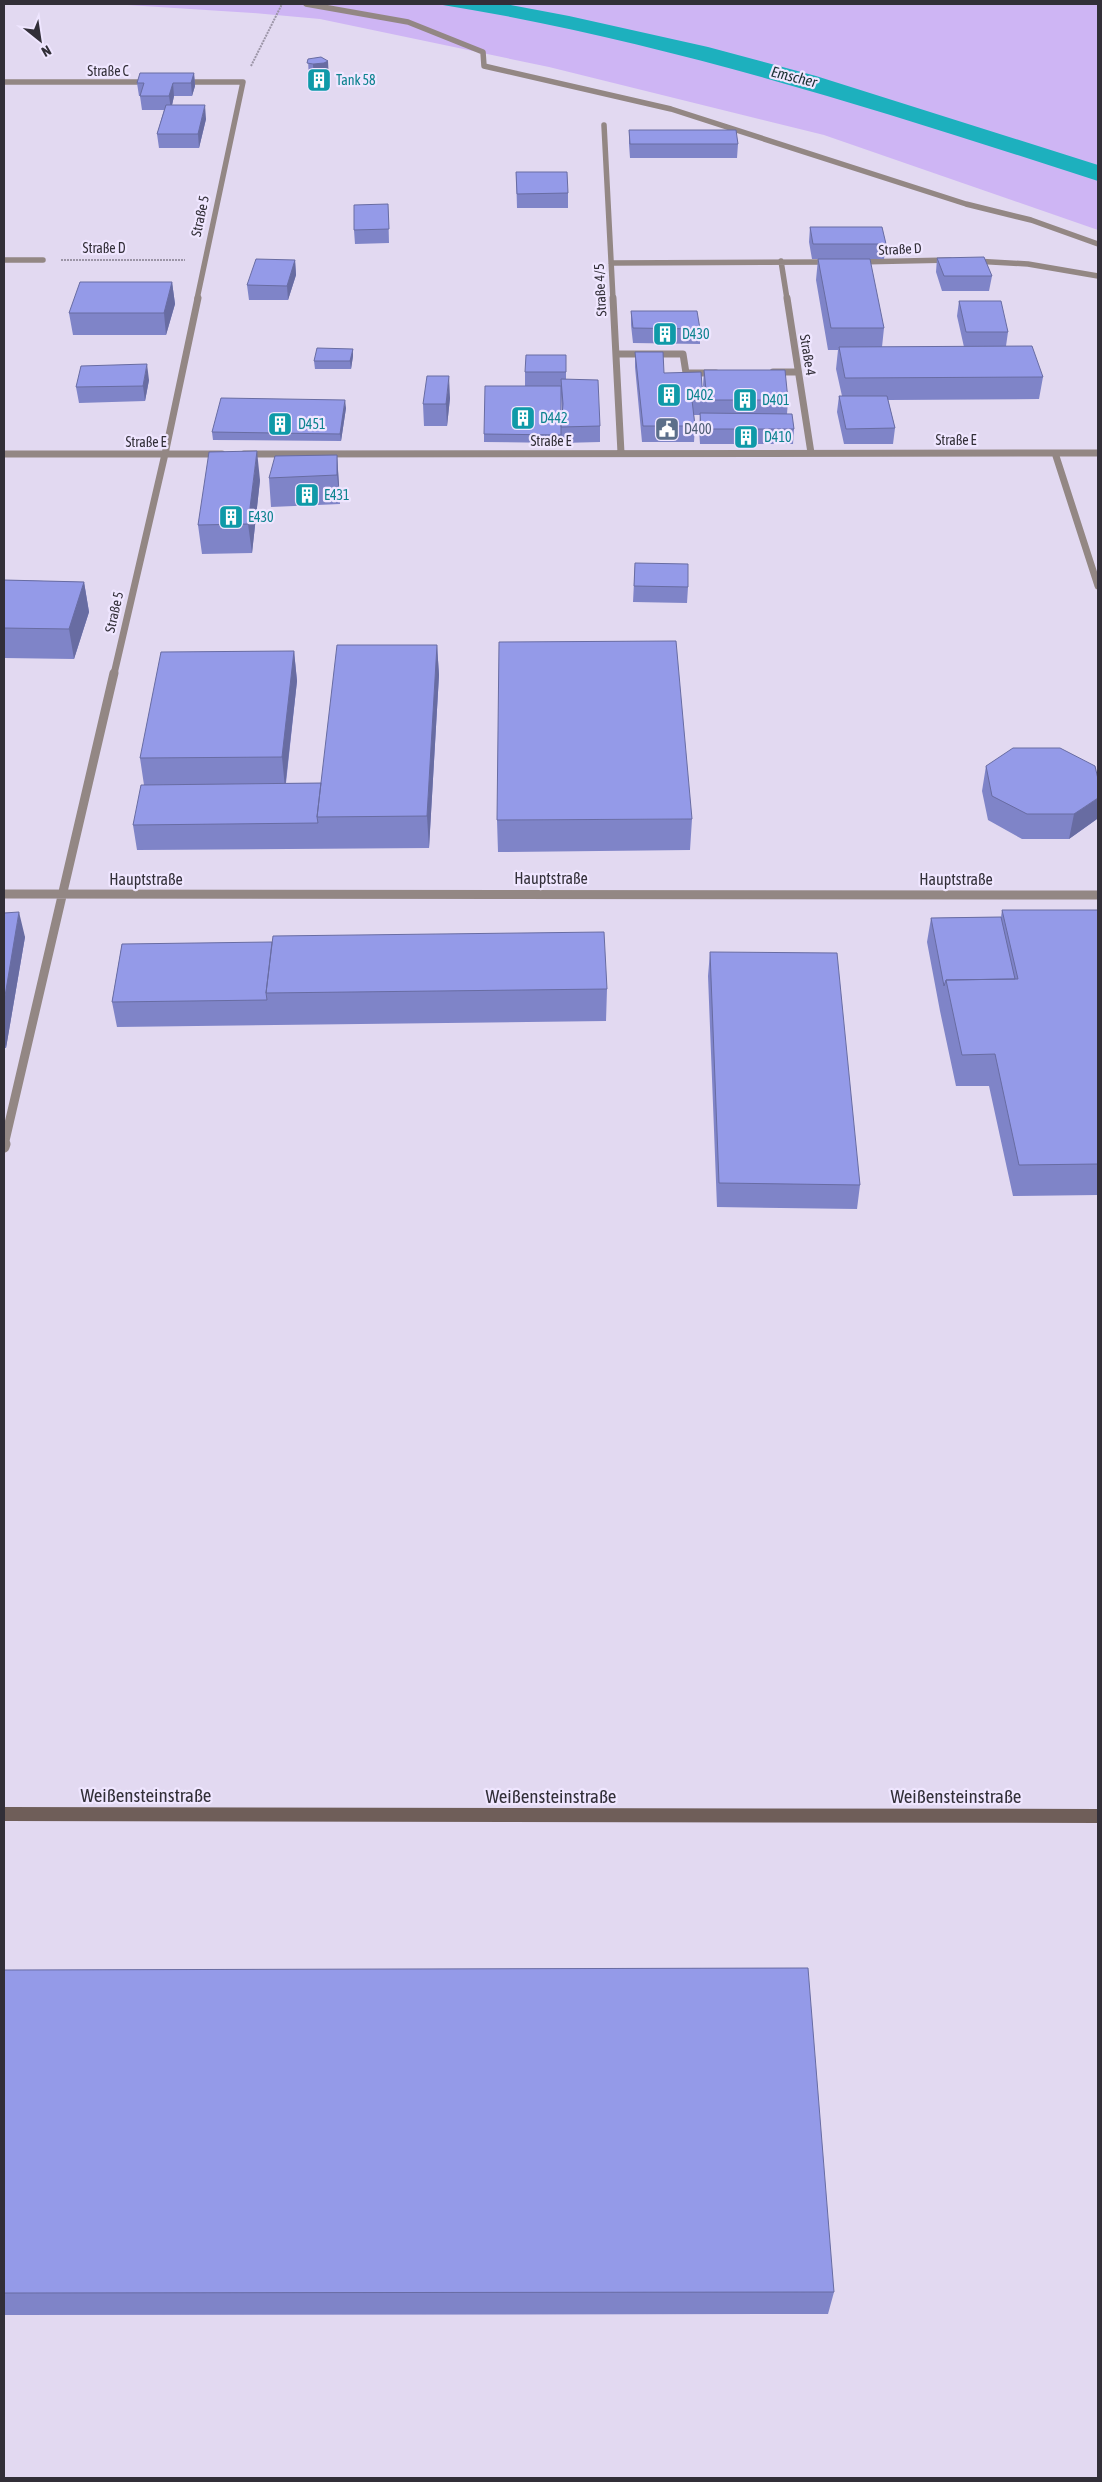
<svg xmlns="http://www.w3.org/2000/svg" width="1102" height="2482" font-family="'Asap Condensed',sans-serif">
	<style>
		.green { fill: #ceb5f4 }
		.water { fill: #1db0be }
		.lines { fill: none; stroke-linecap: round; stroke-linejoin: round }
		.path { stroke: #9c95a7; stroke-width: 2; stroke-dasharray: 2 1; stroke-linecap: butt }
		.lane-far3 { stroke: #938784; stroke-width: 5.5 }
		.lane-far2 { stroke: #938784; stroke-width: 7 }
		.lane-far1 { stroke: #938784; stroke-width: 9 }
		.lane { stroke: #938784; stroke-width: 11 }
		.secondary { stroke: #6f5e59; stroke-width: 14 }
		.wall { fill: #7f84c8; fill-rule: evenodd }
		.shaded-wall { fill: #686ca2 }
		.building { fill: #949ae8; stroke: #686ca2 }
		.labels { text-anchor: middle; stroke-width: 4.5; stroke-linejoin: round; paint-order: stroke }
		.far-street-label { font-size: 14px; fill: #322f38; stroke: #efe6ff }
		.far-culture-label { font-size: 14px; fill: #0d838f; stroke: #efe6ff; text-anchor: start }
		.far-service-label { font-size: 14px; fill: #4e5e75; stroke: #efe6ff; text-anchor: start }
		.far-water-label { font-size: 15px; font-style: italic; fill: #1b3134; stroke: #efe6ff }
		.street-label { font-size: 16px; fill: #322f38; stroke: #efe6ff }
		.near-street-label { font-size: 19px; fill: #322f38; stroke: #efe6ff }
	</style>
	<rect width="100%" height="100%" fill="#e2d9f1"/>
	<!-- green -->
	<path class="green" d="M112,4H1098V230L824,135L549,67L320,19L253,13Z"/>
	<!-- water -->
	<path class="water" d="M437,4H506L569,16L708,47L816,76L1098,165V181C881,111 663,40 437,4Z"/>
	<g class="lines">
		<!-- path -->
		<path class="path" d="M251,66L282,4
			M61,260H185"/>
		<!-- lane-far3 -->
		<path class="lane-far3" d="M306,4L408,22L483,52L484,66L671,109L966,204L1031,220L1098,244
			M4,82H150
			M182,82H243L197,299
			M604,125L613,299
			M4,260H43
			M781,261L787,299
			M974,261L1028,264L1098,276
			M857,262L950,260
			M611,263L830,262"/>
		<!-- lane-far2 -->
		<path class="lane-far2" d="M613,298L621,453
			M787,298L811,453
			M616,354H683L686,373H716
			M773,372H798
			M1055,453L1098,586
			M4,454H222
			M244,454L1098,453
			M114,674L165,454L198,298"/>
		<!-- lane-far1 -->
		<path class="lane-far1" d="M4,894L1098,895
			M4,1145L114,673"/>
		<!-- lane -->
		<path class="lane" d="M4,1147L5,1144"/>
		<!-- secondary -->
		<path class="secondary" d="M4,1814L1098,1816"/>
	</g>
	<!-- wall -->
	<path class="wall" d="M308,59L329,80L326,83L314,84L309,82Z
		M194,73L195,86L192,96H174L172,105L206,119L199,148H159L157,134L164,110H142L140,96H139L137,83Z
		M629,130L738,144L737,158H630L629,144Z
		M516,172L568,193V208H517Z
		M388,204L389,243L355,244L354,230Z
		M810,227L886,244L884,259H812L809,242Z
		M937,258L992,276L989,291H942L936,272Z
		M818,259L884,328L882,347H964L957,316L959,301L1008,332L1006,346L1043,377L1039,399L888,400L895,428L893,444H844L837,412L839,396H842L836,369L838,350H828L816,280Z
		M295,260L296,275L288,300H249L247,285Z
		M172,282L175,304L166,335H73L69,313Z
		M631,311L700,329V344L633,343L631,325Z
		M635,352L664,373L702,386L704,393L703,385L704,370L788,400L787,414L794,429L793,444H700L699,429L700,415H694L695,426L694,442H642L635,367Z
		M566,355V379L600,426V442L561,443V437V443L484,442V434L525,386V372ZM561,394L562,411L561,427Z
		M353,356L351,369H315L314,361Z
		M149,380L145,401L79,403L76,387Z
		M450,398L447,426H424L423,404Z
		M346,408L341,441L213,440L212,432Z
		M337,455L340,504L271,507L269,478Z
		M260,480L252,553L202,554L198,525Z
		M635,563L688,587L687,603L633,602Z
		M4,580L84,582L89,612L74,659L4,658Z
		M437,645L439,675L429,848L137,850L133,825L144,785L140,758L294,651L297,681L286,783H321Z
		M986,766L1097,819L1069,839H1022L988,820L982,791Z
		M692,819L690,850L498,852L497,820Z
		M1002,910H1098V1195L1013,1196L989,1086H956L940,1011L927,942L931,918L1001,917Z
		M4,913L25,937L6,1048H4Z
		M122,944L607,989L606,1021L117,1027L112,1002Z
		M710,952L860,1185L857,1209L717,1207L708,976Z
		M4,1970L834,2292L828,2314L4,2315Z"/>
	<!-- shaded-wall -->
	<path class="shaded-wall" d="M328,61L329,80L326,83L314,84L313,64Z
		M194,73L195,86L192,96L191,83Z
		M173,83L174,96L171,110L169,96Z
		M205,105L206,119L199,148L198,134Z
		M295,260L296,275L288,300L287,286Z
		M172,282L175,304L166,335L164,313Z
		M353,349V356L351,369L350,361Z
		M147,364L149,380L145,401L143,386Z
		M449,376L450,398L447,426L446,404Z
		M345,400L346,408L341,441L340,434Z
		M257,451L260,480L252,553L248,524Z
		M337,455L339,484L340,504L337,475Z
		M84,582L89,612L74,659L69,629Z
		M437,645L439,675L429,848L427,816Z
		M294,651L297,681L285,788L282,757Z
		M1098,798V814L1097,819L1069,839L1074,814Z
		M19,912L25,937L6,1048L4,1040V1002Z"/>
	<!-- building -->
	<path class="building" d="M321,57L328,61L324,63L313,64L307,63L308,59Z
		M140,73H194L191,83H173L169,96H140L144,83H137Z
		M166,105H205L198,134H157Z
		M629,130H736L738,144H630Z
		M516,172H567L568,193L517,194Z
		M388,204L389,229L354,230V205Z
		M810,227H882L886,244H813Z
		M984,257L992,276H944L937,258Z
		M256,259L295,260L287,286L247,285Z
		M818,259H870L884,328H831Z
		M80,282H172L164,313H69Z
		M959,301H1001L1008,332H966Z
		M631,311H697L700,329L633,328Z
		M1032,346L1043,377L845,378L839,347Z
		M317,348L353,349L350,361H314Z
		M635,352H663L664,373L701,372L702,386L707,400H692L695,426H643Z
		M526,355H566V372H525Z
		M147,364L143,386L76,387L81,366Z
		M704,370H785L788,400H707Z
		M427,376H449L446,404H423Z
		M561,379L598,380L600,426L561,427L563,404Z
		M485,386H561V435L484,434Z
		M839,396H887L895,428L846,429Z
		M221,398L345,400L340,434L212,432Z
		M700,413L792,414L794,429H701Z
		M257,451L248,524L198,525L209,452Z
		M337,455V475L269,478L275,456Z
		M635,563L688,564V587L634,586Z
		M4,580L84,582L69,629L4,628Z
		M676,641L692,819L497,820L499,642Z
		M337,645H437L427,816L317,817Z
		M294,651L282,757L140,758L161,652Z
		M1013,748H1060L1095,766L1098,779V798L1074,814H1027L992,796L986,766Z
		M321,783L317,817L318,823L133,825L141,785Z
		M1002,910H1098V1164L1019,1165L995,1054L962,1055L946,980L1018,979Z
		M19,912L4,1002V913Z
		M1001,917L1015,979L946,980L944,986L931,918Z
		M604,932L607,989L266,993L273,936Z
		M272,942L266,993L267,1000L112,1002L122,944Z
		M710,952L837,953L860,1185L719,1183Z
		M808,1968L834,2292L4,2293V1970Z"/>
	<!-- icons -->
	<defs>
		<symbol id="building-square" viewBox="-11 -11 22 22"><rect x="-9" y="-9" width="18" height="18" rx="4" fill="#0f9aa8" stroke="#efe6ff"/><path d="M-4-6H4V6H1V3H-1V6H-4ZM-2.5-4.3h1.7v1.8h-1.7ZM.8-4.3h1.7v1.8H.8ZM-2.5-1h1.7V.8h-1.7ZM.8-1h1.7V.8H.8Z" fill="#fff"/></symbol>
		<symbol id="civic-square" viewBox="-11 -11 22 22"><rect x="-9" y="-9" width="18" height="18" rx="4" fill="#5c6f8a" stroke="#efe6ff"/><path d="M-.6-6.5H3V-4.5H.6V-3L4-1V1h2V6H-6V1h2V-1L-.6-3ZM-1.2 2.5V6h2.4V2.5Z" fill="#fff"/></symbol>
	</defs>
	<g fill-rule="evenodd">
		<use href="#building-square" x="305" y="66" width="28" height="28"/>
		<use href="#building-square" x="651" y="320" width="28" height="28"/>
		<use href="#building-square" x="655" y="381" width="28" height="28"/>
		<use href="#building-square" x="731" y="386" width="28" height="28"/>
		<use href="#building-square" x="509" y="404" width="28" height="28"/>
		<use href="#building-square" x="266" y="410" width="28" height="28"/>
		<use href="#civic-square" x="653" y="415" width="28" height="28"/>
		<use href="#building-square" x="732" y="423" width="28" height="28"/>
		<use href="#building-square" x="293" y="481" width="28" height="28"/>
		<use href="#building-square" x="217" y="503" width="28" height="28"/>
	</g>
	<g class="labels">
		<!-- far-street labels -->
		<g class="far-street-label">
			<text x="108" y="76">Straße C</text>
			<text transform="translate(200 216) rotate(-78)" y="5">Straße 5</text>
			<text x="104" y="253">Straße D</text>
			<text transform="translate(900 249) rotate(-3)" y="5">Straße D</text>
			<text transform="translate(600 290) rotate(-93)" y="5">Straße 4/5</text>
			<text transform="translate(808 355) rotate(81)" y="5">Straße 4</text>
			<text x="956" y="445">Straße E</text>
			<text x="551" y="446">Straße E</text>
			<text x="146" y="447">Straße E</text>
			<text transform="translate(114 612) rotate(-77)" y="5">Straße 5</text>
		</g>
		<!-- far-culture labels -->
		<g class="far-culture-label">
			<text x="336" y="85">Tank 58</text>
			<text x="682" y="339">D430</text>
			<text x="686" y="400">D402</text>
			<text x="762" y="405">D401</text>
			<text x="540" y="423">D442</text>
			<text x="298" y="429">D451</text>
			<text x="764" y="442">D410</text>
			<text x="324" y="500">E431</text>
			<text x="248" y="522">E430</text>
		</g>
		<!-- far-service labels -->
		<g class="far-service-label">
			<text x="684" y="434">D400</text>
		</g>
		<!-- far-water labels -->
		<g class="far-water-label">
			<text transform="translate(794 77) rotate(14)" y="5">Emscher</text>
		</g>
		<!-- street labels -->
		<g class="street-label">
			<text x="551" y="884">Hauptstraße</text>
			<text x="146" y="885">Hauptstraße</text>
			<text x="956" y="885">Hauptstraße</text>
		</g>
		<!-- near-street labels -->
		<g class="near-street-label">
			<text x="146" y="1802">Weißensteinstraße</text>
			<text x="551" y="1803">Weißensteinstraße</text>
			<text x="956" y="1803">Weißensteinstraße</text>
		</g>
	</g>
	<!-- border -->
	<rect width="1102" height="2482" fill="none" stroke="#322f38" stroke-width="10"/>
	<!-- north arrow -->
	<g transform="translate(40 40) rotate(150)" stroke="#efe6ff" stroke-width="4" paint-order="stroke">
	<path d="M0-4L9 19L0 12L-9 19Z" fill="#322f38"/>
	<text y="-8" font-size="14" font-weight="bold" text-anchor="middle" fill="#322f38">N</text>
	</g>
</svg>
